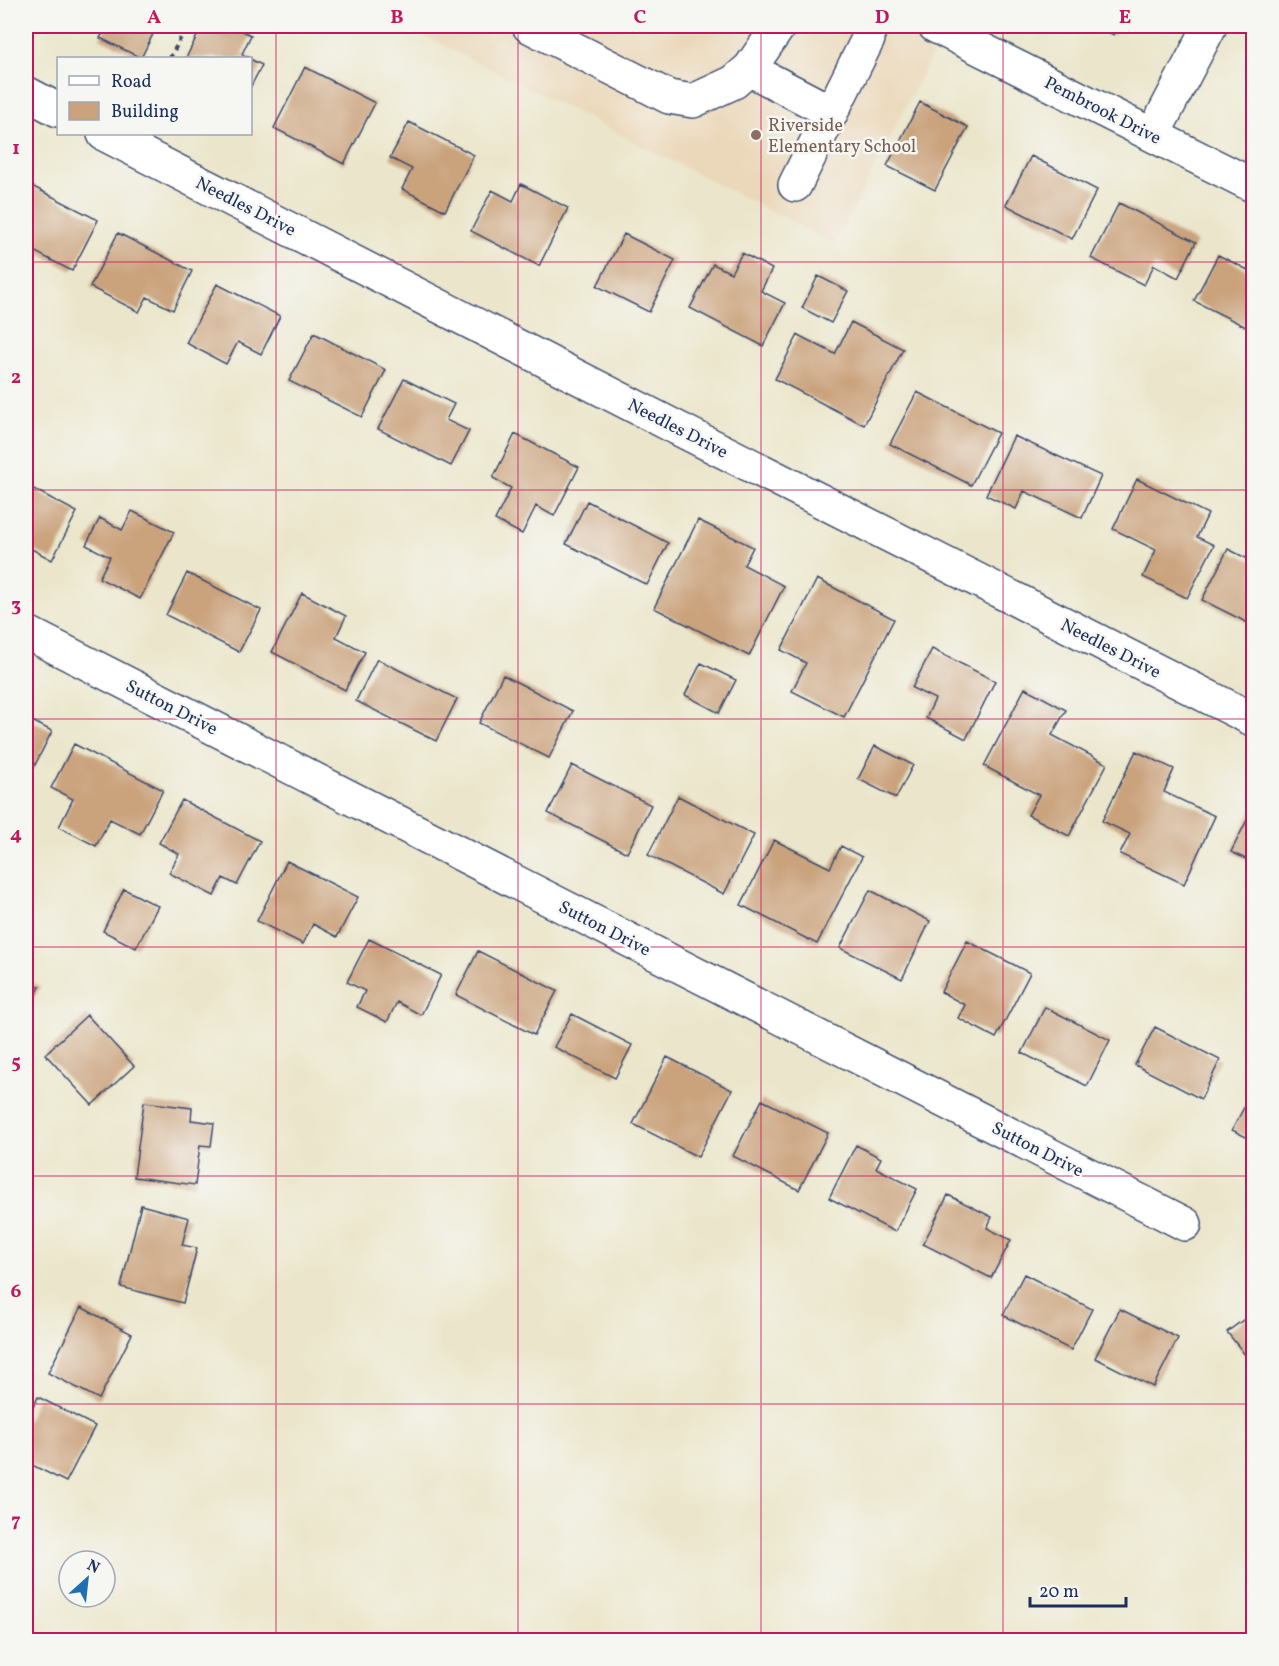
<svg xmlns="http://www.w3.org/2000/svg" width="1279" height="1666" font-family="Vollkorn,serif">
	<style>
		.built { fill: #ebd8ba }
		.building { fill: #caa37d }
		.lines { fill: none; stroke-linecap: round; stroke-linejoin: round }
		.minor-casing { stroke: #3a4a6e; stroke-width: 36 }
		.path { stroke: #3a4a6e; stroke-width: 4; stroke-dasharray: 4.5 4.5; stroke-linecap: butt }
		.minor { stroke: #fff; stroke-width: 33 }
		.grid { fill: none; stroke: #c2185b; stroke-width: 1.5; stroke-opacity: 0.55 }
		.education-dot { fill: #8d6e63; stroke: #f6f6f2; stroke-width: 2 }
		.labels { text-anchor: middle; stroke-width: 5; stroke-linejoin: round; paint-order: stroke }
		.street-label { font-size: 18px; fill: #1b2f5e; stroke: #f6f6f2 }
		.education-label { font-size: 18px; fill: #785e54; stroke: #f6f6f2; text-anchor: start }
		.neatline { fill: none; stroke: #c2185b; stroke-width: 2 }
		.grid-label { font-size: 20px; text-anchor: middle; font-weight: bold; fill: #c2185b }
	</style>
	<rect width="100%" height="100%" fill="#f6f6f2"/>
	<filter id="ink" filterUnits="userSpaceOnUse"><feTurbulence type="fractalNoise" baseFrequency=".0167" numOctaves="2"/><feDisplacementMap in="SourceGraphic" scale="12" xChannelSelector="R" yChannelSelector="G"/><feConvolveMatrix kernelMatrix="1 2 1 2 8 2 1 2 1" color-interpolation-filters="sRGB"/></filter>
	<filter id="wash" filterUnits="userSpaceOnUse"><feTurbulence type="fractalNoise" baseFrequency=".008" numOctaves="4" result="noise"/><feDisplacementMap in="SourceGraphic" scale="24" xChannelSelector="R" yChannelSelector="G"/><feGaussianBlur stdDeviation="1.35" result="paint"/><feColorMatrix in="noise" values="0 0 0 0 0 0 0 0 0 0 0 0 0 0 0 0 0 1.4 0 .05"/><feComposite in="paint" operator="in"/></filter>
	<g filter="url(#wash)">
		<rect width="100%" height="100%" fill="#ebe6cb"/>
		<!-- built -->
		<path class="built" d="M406,26H947L835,244Z"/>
		<g id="blocks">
			<!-- building -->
			<path class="building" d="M107,26H157L141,58L100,38Z
				M202,26H232L251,35L242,54L250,58H186Z
				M1094,26H1119L1114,35Z
				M250,59L262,65L250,88Z
				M305,67L375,103L344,164L274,128Z
				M920,102L968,127L935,190L887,166Z
				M409,122L474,155L445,211L402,189L412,169L390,158Z
				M1031,156L1097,190L1072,239L1006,205Z
				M26,183L98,220L72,271L26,247Z
				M521,184L568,208L539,266L471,231L492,190L513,201Z
				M1119,203L1196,242L1178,278L1154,265L1144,285L1091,258Z
				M118,233L192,271L173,310L147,297L139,312L90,287Z
				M624,234L675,260L649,312L597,286Z
				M742,253L772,269L761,291L785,303L763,346L690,308L713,264L731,273Z
				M1218,255L1254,273V331L1194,301Z
				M818,276L848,291L831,323L802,308Z
				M217,284L280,316L261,354L238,342L226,364L186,343Z
				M851,322L903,349L864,425L775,379L798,335L835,354Z
				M314,333L386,370L362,417L289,381Z
				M404,379L454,404L446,420L469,431L451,466L378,429Z
				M917,392L998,433L971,485L890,444Z
				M515,434L579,467L554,516L536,506L522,534L495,520L511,488L493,478Z
				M1014,436L1101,476L1082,518L1024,491L1016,509L986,495Z
				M1137,479L1208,514L1197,537L1214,545L1187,598L1143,577L1156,550L1113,529Z
				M26,485L77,512L52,560L26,546Z
				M587,501L668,543L647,585L566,544Z
				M132,511L174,532L140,599L99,578L110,557L86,545L100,518L122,530Z
				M698,520L753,547L744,565L784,586L749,656L654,608Z
				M1228,549L1254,562V626L1202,600Z
				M187,573L261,610L239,652L166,615Z
				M817,579L894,619L844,717L792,691L806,663L781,650Z
				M302,593L346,616L336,637L365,652L345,690L272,652Z
				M932,649L995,681L966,739L926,718L935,699L912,688Z
				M377,659L457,699L436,741L356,701Z
				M701,663L736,680L719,713L685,695Z
				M503,675L573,711L549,758L479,723Z
				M1025,688L1066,710L1052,735L1107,764L1069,836L1028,815L1039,795L984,766Z
				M26,718L52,731L33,769L26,765Z
				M74,744L163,790L140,834L110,819L96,846L59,827L73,799L51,788Z
				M875,746L913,765L896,798L858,779Z
				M1136,751L1174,769L1164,792L1215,816L1184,884L1120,854L1130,834L1102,821Z
				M572,765L651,805L627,853L548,813Z
				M678,796L754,835L724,894L648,855Z
				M182,800L260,841L237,885L223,878L214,896L169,873L179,854L159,843Z
				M1251,812L1254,813V863L1231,852Z
				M774,840L830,868L841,846L862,857L817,944L741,905Z
				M287,861L358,897L337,937L313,924L303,944L257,921Z
				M124,889L158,906L136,948L103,931Z
				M870,890L930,921L902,979L840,948Z
				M369,939L441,975L421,1015L397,1002L387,1022L357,1007L365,991L347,982Z
				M967,941L1030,973L996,1038L958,1018L965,1005L941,992Z
				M478,951L557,991L534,1035L456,995Z
				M26,979L40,987L26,1013Z
				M1045,1007L1110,1040L1087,1086L1022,1053Z
				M572,1014L632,1045L615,1078L554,1047Z
				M87,1015L134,1066L92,1105L45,1054Z
				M1155,1027L1220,1060L1201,1099L1135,1065Z
				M667,1057L732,1090L698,1157L633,1124Z
				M1254,1089V1141L1232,1130Z
				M762,1100L828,1133L799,1190L733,1156Z
				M144,1102L192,1108L191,1120L214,1123L211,1146L200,1145L195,1185L134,1177Z
				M856,1145L881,1158L876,1168L917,1189L895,1232L829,1198Z
				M948,1195L992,1217L987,1228L1011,1240L991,1278L923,1244Z
				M141,1205L189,1218L182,1245L197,1248L183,1303L121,1287Z
				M1024,1274L1092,1309L1071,1350L1003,1315Z
				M81,1307L132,1334L99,1399L48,1373Z
				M1120,1309L1178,1338L1153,1387L1095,1358Z
				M1254,1312V1366L1227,1332Z
				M38,1397L95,1426L66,1482L26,1462V1422Z"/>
		</g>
	</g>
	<g filter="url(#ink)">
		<use href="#blocks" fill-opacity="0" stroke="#3a4a6e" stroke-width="1.5"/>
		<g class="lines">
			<defs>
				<path id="minor" d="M529,26L669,97L693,101L734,82L750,68L779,26
					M935,26L1254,186
					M749,69L831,112
					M26,93L58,110
					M104,134L677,428L1254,720
					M1153,135L1210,26
					M795,185L868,39
					M26,632L1185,1224"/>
			</defs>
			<!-- minor casing -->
			<use href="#minor" class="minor-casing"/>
			<!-- path -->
			<path class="path" d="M170,58L187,26"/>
			<!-- minor -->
			<use href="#minor" class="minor"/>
		</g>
	</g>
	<!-- grid -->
	<path class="grid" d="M276,26V1640M518,26V1640M761,26V1640M1003,26V1640M26,262H1254M26,490H1254M26,719H1254M26,947H1254M26,1176H1254M26,1404H1254"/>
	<!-- markers -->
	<circle class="education-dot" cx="756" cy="135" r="6"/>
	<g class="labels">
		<!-- street labels -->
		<g class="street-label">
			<text transform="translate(1103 110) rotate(27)" y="6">Pembrook Drive</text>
			<text transform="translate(246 206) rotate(27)" y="6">Needles Drive</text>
			<text transform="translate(678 428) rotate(27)" y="6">Needles Drive</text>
			<text transform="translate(1111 648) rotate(27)" y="6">Needles Drive</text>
			<text transform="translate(172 707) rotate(27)" y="6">Sutton Drive</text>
			<text transform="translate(605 928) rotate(27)" y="6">Sutton Drive</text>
			<text transform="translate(1038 1149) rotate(27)" y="6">Sutton Drive</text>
		</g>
		<!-- education labels -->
		<g class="education-label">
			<text x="768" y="131">Riverside<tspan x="768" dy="21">Elementary School</tspan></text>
		</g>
	</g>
	<!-- margin -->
	<rect width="1279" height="1666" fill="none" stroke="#f6f6f2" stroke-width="66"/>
	<!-- legend -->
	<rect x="57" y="57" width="195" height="78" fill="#f6f6f2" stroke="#9ea6b7" stroke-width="1.5"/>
	<rect x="69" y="76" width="30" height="9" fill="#ffffff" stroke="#9ea6b7" stroke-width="1.5"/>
	<text x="111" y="87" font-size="18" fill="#1b2f5e">Road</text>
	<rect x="69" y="102" width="30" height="18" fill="#caa37d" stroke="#9ea6b7" stroke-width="1.5"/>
	<text x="111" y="117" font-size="18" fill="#1b2f5e">Building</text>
	<!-- north arrow -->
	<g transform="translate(87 1579) rotate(27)"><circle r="28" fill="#f6f6f2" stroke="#9ea6b7" stroke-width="1.5"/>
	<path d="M0-4.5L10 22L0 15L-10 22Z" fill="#1f6fb2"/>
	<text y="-9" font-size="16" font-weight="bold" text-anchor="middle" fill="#1b2f5e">N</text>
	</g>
	<!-- scale -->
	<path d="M1030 1597v9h96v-9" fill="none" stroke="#1b2f5e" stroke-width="3"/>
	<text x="1039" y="1597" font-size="18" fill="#1b2f5e" stroke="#f6f6f2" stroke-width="4.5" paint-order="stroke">20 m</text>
	<rect x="33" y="33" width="1213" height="1600" class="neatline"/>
	<g class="grid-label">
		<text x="154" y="23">A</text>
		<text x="397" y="23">B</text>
		<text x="640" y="23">C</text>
		<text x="882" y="23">D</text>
		<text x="1125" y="23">E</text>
		<text x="16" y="154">1</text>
		<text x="16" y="383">2</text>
		<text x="16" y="611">3</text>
		<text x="16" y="840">4</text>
		<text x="16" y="1068">5</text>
		<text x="16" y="1297">6</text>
		<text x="16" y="1526">7</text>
	</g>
</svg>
